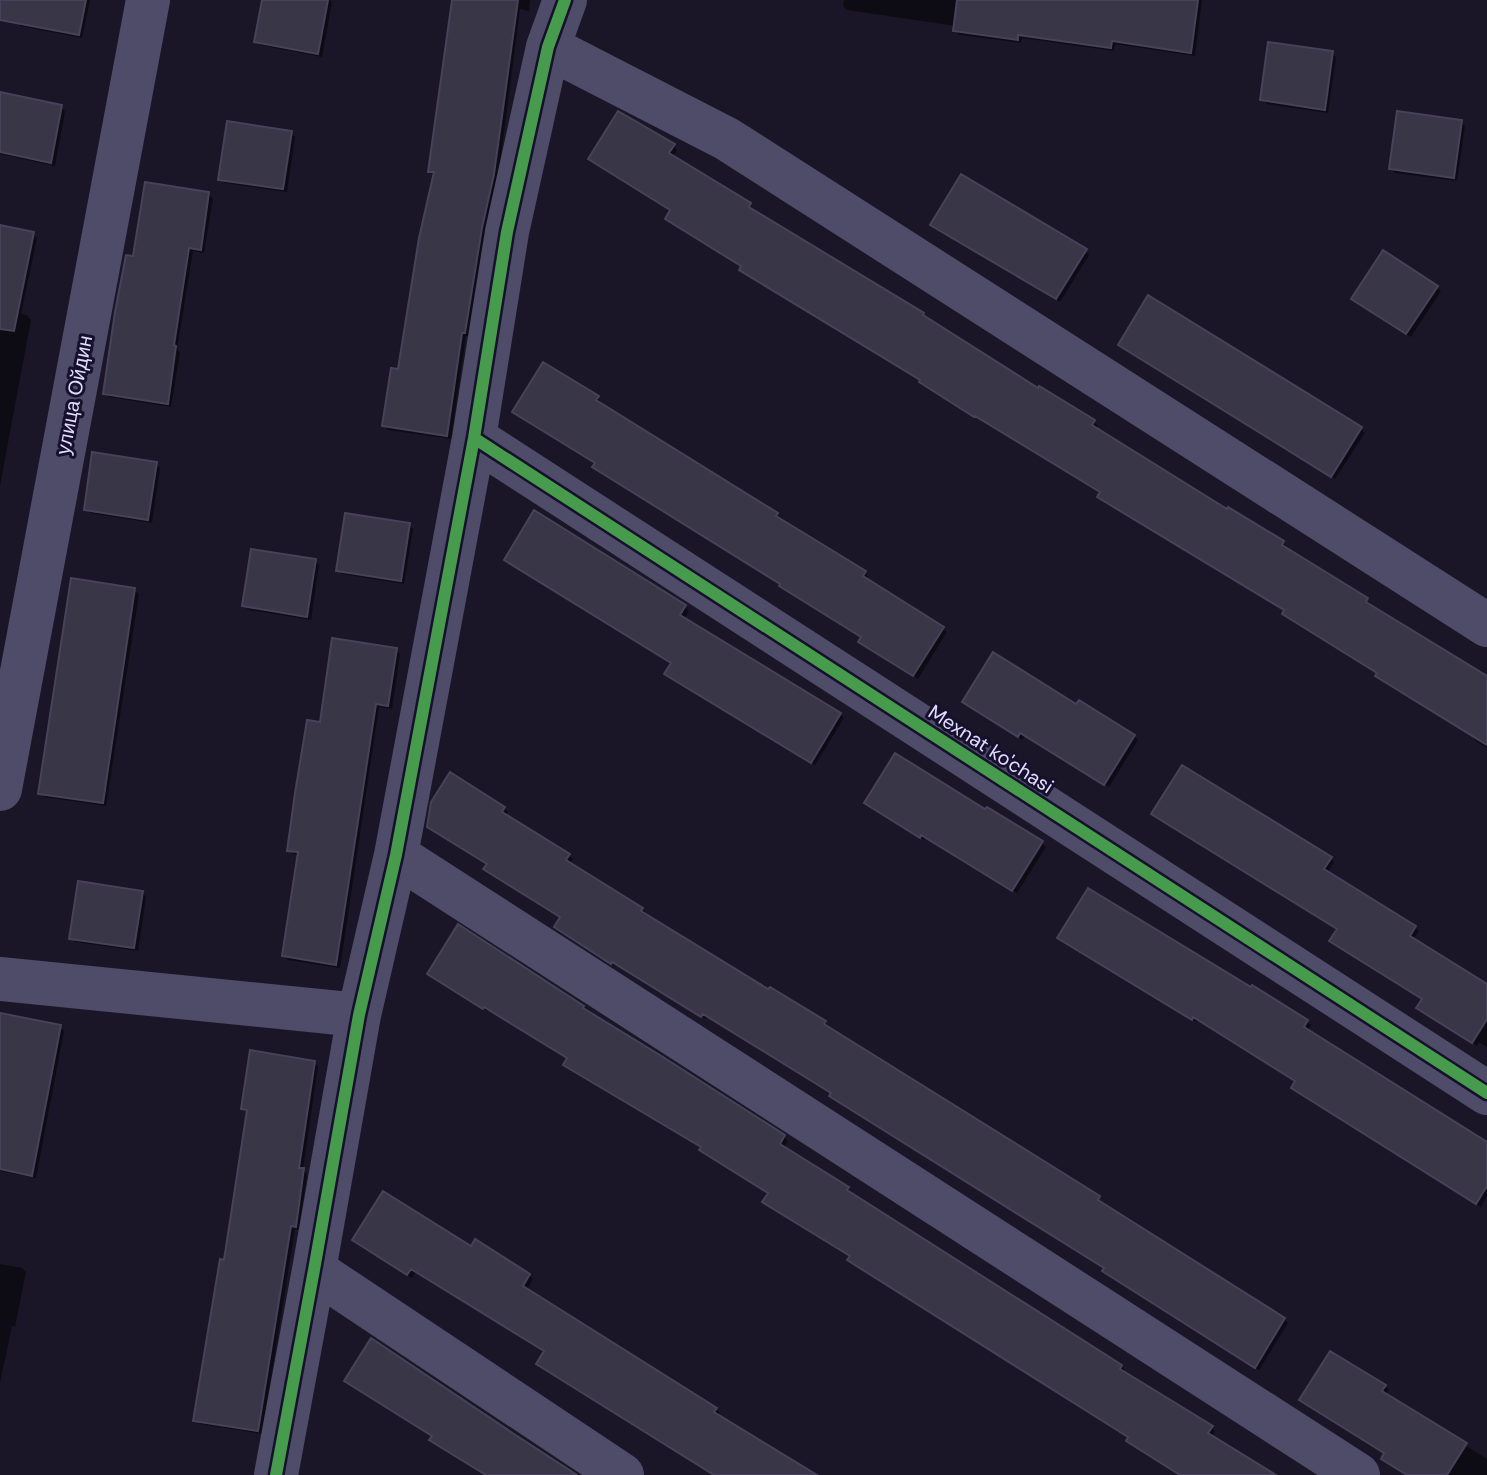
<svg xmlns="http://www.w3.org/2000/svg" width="1487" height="1475" font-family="'DM Sans',sans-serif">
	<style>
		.shadow { fill: #0007 }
		.building { fill: #393648; stroke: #474259; stroke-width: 2 }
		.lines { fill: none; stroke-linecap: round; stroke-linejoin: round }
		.minor { stroke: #4e4c68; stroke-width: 44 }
		.cycleway-casing { stroke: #16102d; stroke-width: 17 }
		.cycleway { stroke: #469c4c; stroke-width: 12 }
		.labels { text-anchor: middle; stroke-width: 6; stroke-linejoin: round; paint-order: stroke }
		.street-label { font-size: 20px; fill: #e1ddff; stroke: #16102d }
	</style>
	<rect width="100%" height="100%" fill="#1a1627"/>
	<!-- shadow -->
	<path class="shadow" d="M21,0H90L82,38L20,26L16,22Z
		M264,0H330L332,2L322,57L260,45L256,41Z
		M462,0H530L529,11L520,9L498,179L469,336H466L451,439L388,430L384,426L400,372L435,176L430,171Z
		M844,0H1202L1195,56L1115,44L1114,51L1022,38L1021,43L959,35L955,30L956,26L847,10L843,6Z
		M1332,53L1336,57L1328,113L1267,104L1262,99Z
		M0,94L61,107L65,111L55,166L0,154Z
		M1461,122L1465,126L1457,181L1395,173L1391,169Z
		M291,133L295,137L287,192L224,183L220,179Z
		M674,146L677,150L673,157L750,205L754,209L752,212L1039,391L1040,389L1094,422L1098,426L1096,429L1283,543L1287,547L1285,550L1367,600L1371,604L1370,606L1487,682V748L1477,742L1473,738L1474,737L1382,680L1378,676L1379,674L1286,611L1104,501L1102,493L925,386L922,381L743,267L672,210L594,163Z
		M208,194L213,198L204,253L193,251L177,349L180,352L171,407L109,397L105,393Z
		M0,227L33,234L37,238L21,314L27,315L31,320L0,486Z
		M937,228L1086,251L1089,255L1060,302Z
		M1437,287L1441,291L1411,337L1357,303Z
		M1124,348L1361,429L1365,433L1335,479Z
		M597,398L601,402L600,405L777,515L864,572L868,576L866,580L943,628L947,632L918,679L864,645L862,638L785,590L781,586L782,584L597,464L518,416Z
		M156,463L160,468L152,523L90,513L86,509Z
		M535,513L685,607L689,611L684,619L840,714L844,718L815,765L671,678L673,664Z
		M409,525L413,529L404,584L342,574L338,570Z
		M315,561L319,565L311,620L249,610L244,606Z
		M134,590L139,594L106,806L44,797L40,793Z
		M396,650L400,654L392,709L379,707L340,968L288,960L284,956L299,855L293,854L289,850L321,724Z
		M969,706L1077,707L1134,736L1138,740L1109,787L1025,736L1022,740Z
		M870,807L1042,843L1046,847L1017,893L926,838L924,840Z
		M504,808L508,812L506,816L569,855L573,859L569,865L642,909L646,913L644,915L769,992L824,1022L828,1026L827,1028L1098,1198L1102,1202L1101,1204L1284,1319L1288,1323L1259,1370L1108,1275L1106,1269L833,1094L707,1017L706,1019L616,964L615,966L560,931L562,917L489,865L433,831Z
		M1153,814L1330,858L1334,862L1327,874L1415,927L1419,931L1413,940L1487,986V1047L1479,1042L1477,1046L1423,1012L1424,999L1339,930Z
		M142,892L146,897L138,951L75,942L71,938Z
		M1064,942L1307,1021L1311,1025L1307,1032L1487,1144V1196L1481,1207L1426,1173L1297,1082L1198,1020L1196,1022Z
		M430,974L583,1008L784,1137L788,1141L783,1148L848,1188L852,1192L850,1195L1121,1366L1125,1370L1123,1373L1211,1427L1215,1431L1211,1438L1272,1475H1181L1132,1445L1128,1441L1130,1438L854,1263L851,1257L770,1194L705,1154L703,1148L569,1059L489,1009L487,1011Z
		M0,1015L60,1027L64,1031L36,1178L0,1171Z
		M314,1063L318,1067L303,1169L307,1174L299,1230L295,1229L262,1434L200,1424L196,1420L226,1262L248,1113L243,1108Z
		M354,1240L471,1249L529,1275L533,1279L526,1291L716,1409L720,1413L718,1416L812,1475H715L545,1352L416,1272L412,1278Z
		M0,1264L22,1268L26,1272L15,1327L12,1326L0,1383Z
		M1385,1386L1389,1390L1386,1395L1487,1459V1475H1408L1386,1453L1306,1404Z"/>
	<!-- building -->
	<path class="building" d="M0,0H86L79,35L0,20Z
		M262,0H328L318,54L254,42Z
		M452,0H518L494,174L482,228L465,333H462L447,436L382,426L391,368L398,369L419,238L434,172H428Z
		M957,0H1198L1191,53L1112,41L1111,48L1018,35V40L953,31Z
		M1268,42L1333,51L1325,110L1260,100Z
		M0,92L62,105L51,163L0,152Z
		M618,111L675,144L669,153L751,203L749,207L924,313L923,315L1038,388L1039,386L1095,420L1092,425L1227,509L1228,507L1284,541L1282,545L1368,598L1366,602L1487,676V745L1375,676L1377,673L1282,614L1284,610L1097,497L1100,492L975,416L974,417L919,382L920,380L739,270L741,266L665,219L670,210L588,159Z
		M1397,111L1462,120L1454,178L1389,169Z
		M227,121L292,131L283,189L218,180Z
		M961,174L1087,249L1056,299L930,225Z
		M145,182L209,192L201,250L189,248L174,345L176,346L168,404L103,394L115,312L126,255L133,256Z
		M0,225L34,232L14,331L0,329Z
		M1383,250L1438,286L1406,334L1351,299Z
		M1148,295L1362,427L1331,477L1118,345Z
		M543,362L599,396L596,400L778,513L776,516L866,571L863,576L944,627L913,676L858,642L861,637L779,586L780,584L592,467L595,463L512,412Z
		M92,452L157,462L148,520L84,510Z
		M534,510L686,605L680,615L841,713L811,763L664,674L671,663L504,560Z
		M345,513L410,523L401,581L336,571Z
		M251,549L316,559L307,617L242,606Z
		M71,578L135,588L103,803L38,794Z
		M332,638L397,648L388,706L376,704L336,965L282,956L298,852L287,851L295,793L307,720L320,722Z
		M993,652L1076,704L1079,700L1135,735L1104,785L1020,733L1018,737L962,702Z
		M895,753L985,809L987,807L1043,841L1012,891L921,835L920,838L864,803Z
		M1182,765L1332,857L1324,869L1416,926L1410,936L1487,984V1019L1472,1043L1416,1008L1422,999L1329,941L1337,929L1151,814Z
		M450,772L505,807L502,812L570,854L566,860L643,908L641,911L768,989L770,987L826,1021L824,1024L1100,1196L1098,1200L1285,1318L1255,1368L1102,1271L1104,1268L829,1096L831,1093L703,1014L701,1017L612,962L611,964L554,927L560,917L483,869L487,864L427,827L431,802Z
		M78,881L143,891L134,948L69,939Z
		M1088,888L1251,987L1252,985L1308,1020L1304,1027L1487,1142V1186L1476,1204L1291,1088L1295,1081L1193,1017L1192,1020L1057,938Z
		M458,924L584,1006L583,1008L663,1057L785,1135L780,1144L849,1187L847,1190L1122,1365L1120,1369L1213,1426L1208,1433L1276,1475H1180L1126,1441L1128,1437L847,1260L850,1256L762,1202L768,1193L699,1150L701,1147L563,1065L567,1058L484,1007L483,1009L427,974Z
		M0,1013L61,1025L32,1176L0,1169Z
		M250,1050L315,1061L299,1168H304L296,1227L291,1226L258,1431L193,1421L220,1259L224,1260L247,1110L241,1109Z
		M383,1191L471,1246L475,1239L530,1274L523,1286L717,1408L714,1412L817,1475H714L536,1364L544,1351L411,1269L407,1275L352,1240Z
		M371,1338L511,1432L577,1475H486L429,1440L432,1436L344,1381Z
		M1330,1351L1386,1385L1382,1391L1467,1443L1447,1475H1407L1381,1459L1384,1453L1299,1400Z"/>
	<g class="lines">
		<!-- minor -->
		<path class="minor" d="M548,47L727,139L1487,625
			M474,438L1487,1093
			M0,789L148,0
			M396,855L1358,1475
			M0,979L359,1015
			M314,1270L622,1475
			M276,1475L314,1270L359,1015L396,855L474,438L507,232L548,47L565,0"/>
		<defs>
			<path id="cycleway" d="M474,438L1487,1093
				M276,1475L314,1270L359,1015L396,855L474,438L507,232L548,47L565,0"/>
		</defs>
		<!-- cycleway casing -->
		<use href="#cycleway" class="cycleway-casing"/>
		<!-- cycleway -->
		<use href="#cycleway" class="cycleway"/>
	</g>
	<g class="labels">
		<!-- street labels -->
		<g class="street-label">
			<text transform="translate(74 395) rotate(-79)" y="7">улица Ойдин</text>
			<text transform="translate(991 749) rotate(33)" y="7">Mexnat ko'chasi</text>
		</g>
	</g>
</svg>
